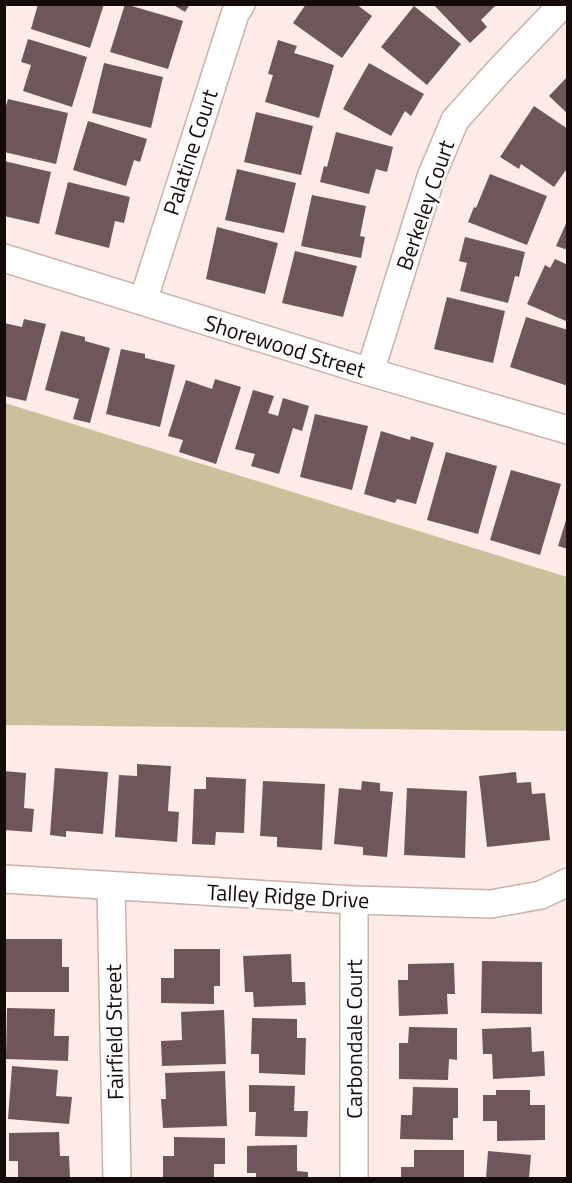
<svg xmlns="http://www.w3.org/2000/svg" width="572" height="1183" font-family="'Titillium Web',sans-serif">
	<style>
		.green { fill: #cbc09c }
		.building { fill: #6f565a }
		.lines { fill: none; stroke-linecap: round; stroke-linejoin: round }
		.minor-casing { stroke: #cbb0a9; stroke-width: 30 }
		.minor { stroke: #fff; stroke-width: 27 }
		.labels { text-anchor: middle; stroke-width: 6; stroke-linejoin: round; paint-order: stroke }
		.street-label { font-size: 22px; fill: #150c09; stroke: #fdfdfd }
	</style>
	<rect width="100%" height="100%" fill="#fcebe6"/>
	<!-- green -->
	<path class="green" d="M5,403L567,577V731L5,725Z"/>
	<!-- building -->
	<path class="building" d="M38,4H104L90,48L31,29Z
		M125,4L183,21L168,69L110,52Z
		M172,4H190L185,12Z
		M306,4H356L372,16L342,58L293,23Z
		M433,4H497L481,20L487,27L470,43Z
		M414,6L461,44L427,85L381,47Z
		M28,39L87,57L72,107L23,91L31,65L21,62Z
		M278,40L297,46L294,53L334,65L319,118L265,102L273,75L268,74Z
		M104,63L163,77L151,128L92,113Z
		M369,63L424,94L411,116L405,111L391,136L343,109Z
		M568,76V114L549,96Z
		M8,99L68,113L56,164L4,152V113Z
		M534,106L568,129V167L554,187L521,164L519,169L500,157Z
		M256,112L313,126L301,175L244,162Z
		M88,121L147,139L140,162L134,160L126,186L73,170Z
		M336,132L393,147L387,172L376,169L369,194L320,182L324,166L327,167Z
		M4,161L51,172L39,224L4,216Z
		M237,169L296,183L284,233L225,220Z
		M490,174L547,196L527,245L468,222L474,207L476,208Z
		M68,182L130,197L124,223L115,221L109,248L55,234Z
		M312,195L366,206L360,236L365,237L361,258L301,246Z
		M568,219V250L556,246Z
		M217,227L278,243L265,294L206,279Z
		M465,237L525,252L519,277L515,276L508,303L460,291L467,263L459,261Z
		M295,251L357,266L343,317L282,303Z
		M555,259L568,265V322L527,304L545,265L550,268Z
		M447,297L505,311L493,363L434,349Z
		M526,317L568,330V386L510,367Z
		M24,319L46,324L26,401L4,396V323L22,327Z
		M61,331L85,337V341L110,348L90,423L73,419L79,399L45,390Z
		M121,349L145,354V358L175,365L160,427L106,414Z
		M215,379L241,387L216,464L179,452L183,440L168,436L186,380L212,389Z
		M253,390L274,396L268,413L278,416L283,398L309,406L302,431L293,428L279,474L251,466L255,454L235,449Z
		M315,414L368,426L352,490L300,477Z
		M381,431L410,440L411,436L434,443L416,504L397,499L395,503L364,494Z
		M446,452L497,466L478,534L427,520Z
		M511,470L561,484L540,555L490,540Z
		M567,517H568V549L558,546Z
		M137,764L171,766L168,811L179,812L177,842L115,837L119,775L137,776Z
		M55,768L108,772L103,834L66,831V837L50,835Z
		M4,771L26,773L24,808L34,809L32,832L4,830Z
		M516,772L517,783L531,782L532,794L545,793L550,840L487,847L479,776Z
		M206,777L246,779L244,833L216,832L215,845L192,844L194,789H206Z
		M263,781L325,784L322,850L277,847V837L260,836Z
		M362,781L380,783V791L393,792L387,857L363,855V847L334,844L339,788L361,790Z
		M407,788L467,791L465,858L404,855Z
		M5,939H62V967H69V992H6Z
		M174,949H220V986H214V1004L161,1003V978H174Z
		M291,954L292,982H305L306,1005L254,1007L253,992H245L243,956Z
		M482,961L542,962V1014L481,1013Z
		M454,963L455,994H447L448,1014L399,1016L398,980H408V964Z
		M7,1008L55,1009L54,1036H69L68,1061L6,1059Z
		M224,1010L226,1064L162,1066L161,1041L182,1040L181,1012Z
		M252,1018L297,1019V1038H306L305,1075L259,1073V1054H251Z
		M409,1027L457,1028V1060L449,1059L448,1080L399,1079V1043H408Z
		M531,1027L532,1052L544,1051L545,1076L493,1079L492,1054H483L482,1029Z
		M12,1066L58,1070L56,1096L72,1097L69,1124L8,1119Z
		M225,1071L227,1126L163,1128L161,1099H166L165,1073Z
		M249,1085L295,1086L294,1111H308L307,1137L255,1136L256,1112H249Z
		M413,1087L458,1088V1118H453V1140L400,1139L401,1115H412Z
		M496,1090H530V1105H545V1140L497,1141V1121H483V1095H496Z
		M59,1132L60,1156H69L70,1178H18V1161H9V1133Z
		M174,1137L225,1138V1164H214V1178H163V1156H174Z
		M297,1145V1171L308,1172V1178H256V1173H247V1146Z
		M414,1150H464V1178H401V1167H414Z
		M488,1151L531,1155L529,1178H486Z"/>
	<g class="lines">
		<defs>
			<path id="minor" d="M4,258L370,372L568,430
				M143,301L235,14L241,4
				M370,372L431,177L455,120L499,71L563,4
				M4,879L354,900L491,904L541,895L568,882
				M111,886L117,1178
				M354,1178V900"/>
		</defs>
		<!-- minor casing -->
		<use href="#minor" class="minor-casing"/>
		<!-- minor -->
		<use href="#minor" class="minor"/>
	</g>
	<g class="labels">
		<!-- street labels -->
		<g class="street-label">
			<text transform="translate(190 152) rotate(-72)" y="8">Palatine Court</text>
			<text transform="translate(425 205) rotate(-71)" y="8">Berkeley Court</text>
			<text transform="translate(285 346) rotate(17)" y="8">Shorewood Street</text>
			<text transform="translate(288 896) rotate(3)" y="8">Talley Ridge Drive</text>
			<text transform="translate(114 1032) rotate(-91)" y="8">Fairfield Street</text>
			<text transform="translate(354 1039) rotate(-90)" y="8">Carbondale Court</text>
		</g>
	</g>
	<!-- border -->
	<rect width="572" height="1183" fill="none" stroke="#150c09" stroke-width="12"/>
</svg>
